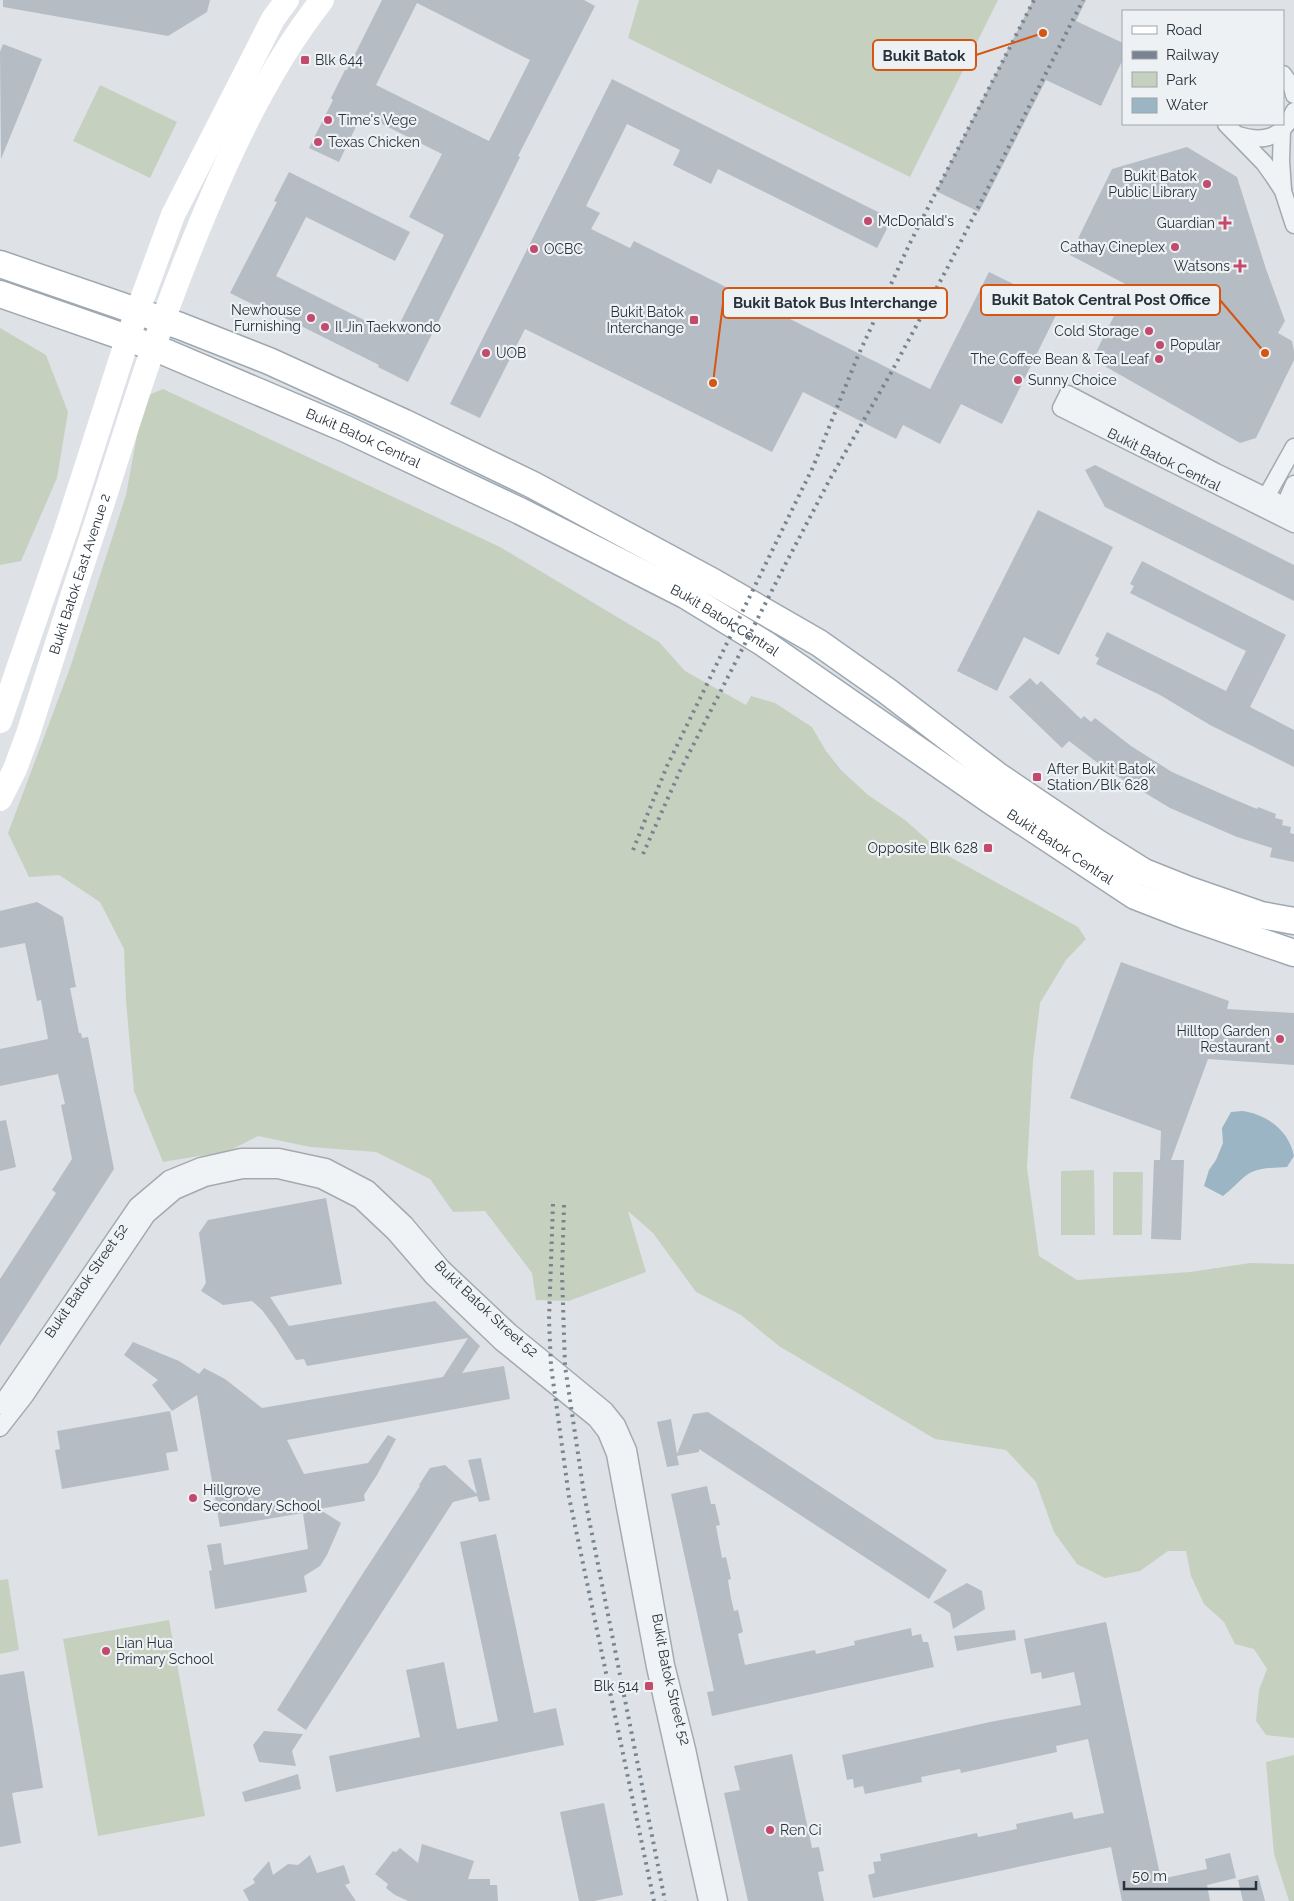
<svg xmlns="http://www.w3.org/2000/svg" width="1294" height="1901" font-family="Raleway,sans-serif">
	<style>
		.green { fill: #c6d0bf }
		.water { fill: #9bb5c4 }
		.building { fill: #b5bcc3; fill-rule: evenodd }
		.lines { fill: none; stroke-linecap: round; stroke-linejoin: round }
		.street-casing { stroke: #a4aab0; stroke-width: 19 }
		.primary-casing { stroke: #9ea8b1; stroke-width: 29 }
		.street { stroke: #f0f3f5; stroke-width: 16 }
		.secondary { stroke: #fff; stroke-width: 24 }
		.primary { stroke: #fff; stroke-width: 26 }
		.rail { stroke: #78848f; stroke-width: 4; stroke-dasharray: 2.5 5; stroke-linecap: butt }
		.poi-dot { fill: #c44a6d; stroke: #edf1f4; stroke-width: 2 }
		.labels { text-anchor: middle; stroke-width: 4.5; stroke-linejoin: round; paint-order: stroke }
		.poi-label { font-size: 14px; fill: #28323c; stroke: #edf1f4; text-anchor: start }
		.street-label { font-size: 14px; fill: #28323c; stroke: #edf1f4 }
		.leader { fill: none; stroke: #d55511; stroke-width: 2 }
		.callout-dot { fill: #d55511; stroke: #edf1f4; stroke-width: 2 }
		.callout { fill: #edf1f4; stroke: #d55511; stroke-width: 2 }
		.callout-label { font-size: 15px; text-anchor: middle; font-weight: bold; fill: #28323c }
	</style>
	<rect width="100%" height="100%" fill="#dee2e6"/>
	<!-- green -->
	<path class="green" d="M639,0H998L910,177L628,38Z
		M100,85L177,122L150,178L73,141Z
		M0,328L46,355L68,412L57,478L21,561L0,565Z
		M163,389L500,547L659,642L685,671L746,705L751,696L775,703L812,727L826,751L841,770L868,795L905,820L941,852L1078,927L1086,939L1066,960L1040,1003L1033,1061L1027,1168L1039,1256L1077,1280L1190,1272L1250,1263L1294,1264V1738L1266,1735L1256,1721L1259,1690L1267,1669L1254,1649L1235,1644L1224,1622L1204,1604L1191,1576L1186,1551H1168L1140,1571L1105,1578L1077,1564L1054,1532L1036,1482L1006,1450L935,1439L779,1346L741,1315L696,1292L653,1233L628,1211L646,1272L569,1301L536,1300L532,1273L485,1211L453,1212L430,1179L376,1152L310,1147L258,1136L229,1151L163,1162L134,1091L126,1001L124,949L100,902L59,875L29,877L8,833L70,668L126,495L144,397Z
		M1094,1170L1095,1235H1061V1171Z
		M1113,1172H1143L1142,1235H1113Z
		M8,1579L19,1650L0,1654V1580Z
		M169,1620L205,1816L98,1836L63,1639Z
		M1294,1755V1901H1289L1274,1854L1266,1762Z"/>
	<!-- water -->
	<path class="water" d="M1242,1111C1266,1114 1289,1130 1294,1156L1287,1167C1272,1168 1256,1167 1244,1177C1237,1183 1231,1190 1223,1196L1204,1186L1209,1170L1216,1160L1223,1143L1222,1128L1231,1112Z"/>
	<!-- building -->
	<path class="building" d="M3,0H210L207,12L168,36L3,7Z
		M382,0H584L595,6L518,156L520,157L497,204L408,382L378,367L379,365L261,306L260,308L230,293L277,202L274,201L289,172L410,232L395,261L306,217L276,276L394,335L444,235L409,217L442,154L362,114L339,162L309,148L333,100L331,98L345,70H347ZM417,3L530,60L489,141L376,85Z
		M1033,0H1086L1076,21L1123,43V59L1101,106L1046,80L979,212L936,191Z
		M3,44L42,59L1,159L0,52Z
		M612,79L892,219L877,248L718,169L711,184L673,165L680,150L627,124L586,206L600,213L591,229L630,248L634,241L930,389L989,272L1060,307L1002,424L961,404L940,444L903,425L896,439L803,392L772,452L525,329L480,418L450,404Z
		M1187,147L1237,177L1266,269L1285,321L1278,333L1292,341L1294,351V360L1256,438L1240,443L1101,364L1096,352L1129,286L1070,255L1112,169Z
		M1095,465L1294,565V601L1105,507L1085,470Z
		M1038,510L1113,547L1059,655L1024,637L997,691L957,671Z
		M1142,561L1286,635L1250,707L1294,730V767L1210,725L1160,695L1096,664L1099,658L1095,656L1107,632L1226,691L1246,651L1130,593L1134,586L1130,584Z
		M1030,678L1037,685L1041,681L1081,719L1084,716L1091,722L1095,718L1131,746L1172,772L1231,798L1257,809L1258,807L1276,814L1275,818L1283,820L1282,825L1291,827L1290,833L1294,834V862L1270,857L1272,848L1237,837L1170,808L1107,770L1069,741L1062,748L1009,697Z
		M37,902L63,917L76,987L70,988L79,1033H81L82,1038L88,1037L114,1169L0,1346V1279L56,1193L52,1190L72,1159L61,1105L65,1104L58,1074L0,1086V1049L48,1039L41,1000L37,1001L25,943L0,948V911Z
		M1121,962L1229,1001L1227,1009L1294,1013V1065L1208,1059L1171,1160H1184L1181,1240L1151,1239L1154,1160H1160L1161,1131L1070,1098Z
		M6,1120L16,1167L0,1171V1121Z
		M326,1198L342,1284L270,1297L289,1326L435,1301L480,1346L462,1373L504,1366L510,1399L287,1440L304,1474L368,1463L388,1435L396,1439L377,1475L364,1495L365,1501L319,1509L341,1523L327,1555L320,1566L304,1576L307,1592L215,1609L209,1571L212,1570L207,1545L221,1543L224,1565L308,1549L303,1513L220,1527L197,1395L172,1411L152,1385L158,1380L124,1355L133,1342L179,1361L199,1374L204,1368L225,1379L262,1408L443,1377L468,1338L307,1366L304,1359L296,1360L276,1329L262,1310L252,1301L223,1305L201,1291L206,1283L199,1233L208,1220Z
		M170,1411L178,1451L166,1453L169,1470L62,1489L55,1450L60,1449L57,1431Z
		M708,1412L947,1570L929,1599L699,1449V1452L677,1456L679,1465L667,1467L657,1422L671,1419L677,1454L693,1414Z
		M481,1458L490,1500L479,1502L477,1496L453,1502L306,1730L277,1710L358,1581L420,1486L419,1485L430,1468L445,1465L477,1494L468,1460Z
		M707,1486L711,1504H715L720,1525L716,1526L722,1558L726,1557L731,1579L728,1580L731,1598L734,1611L738,1610L743,1632L738,1634L745,1665L815,1650L816,1654L855,1645L854,1641L911,1628L912,1636L921,1634L923,1642H928L934,1667L712,1716L707,1692L714,1691L671,1494Z
		M496,1534L534,1713L556,1708L564,1745L336,1792L329,1756L420,1737L406,1670L444,1662L457,1729L498,1721L460,1542Z
		M967,1583L982,1591L985,1609L953,1629L950,1613L933,1602Z
		M1106,1622L1161,1879L1207,1869L1205,1859L1230,1853L1236,1878L1207,1885L1210,1901H1122L1111,1847L873,1898L868,1875L875,1873L873,1862L881,1861L880,1854L977,1833L978,1837L1017,1829L1016,1824L1072,1812L1074,1819L1104,1813L1088,1739L1056,1746L1057,1752L961,1773L960,1769L921,1777L922,1782L865,1794L863,1786L854,1788L853,1779L847,1780L842,1755L990,1722L1081,1705L1074,1672L1042,1679L1041,1672L1031,1674L1024,1639Z
		M1015,1630L1016,1640L957,1651L954,1636Z
		M24,1671L43,1788L12,1793L21,1843L0,1847V1675Z
		M264,1731L303,1734L292,1751L296,1766L259,1762L253,1745Z
		M792,1754L812,1848L819,1847L824,1871L818,1872L824,1901H748L724,1793L740,1790L734,1766Z
		M298,1774L301,1789L245,1802L242,1792Z
		M604,1803L623,1895L594,1901H579L560,1812Z
		M422,1844L474,1861L468,1879H490V1885H497L498,1901H408L395,1895L386,1888L388,1884L375,1874L393,1851L396,1852L400,1848L418,1863Z
		M310,1855L317,1873L344,1865L350,1883L345,1885L356,1901H249L243,1890L255,1883L253,1879L269,1861L273,1875L288,1864L298,1865Z
		M1258,1875L1265,1901H1243L1238,1880Z"/>
	<g class="lines">
		<defs>
			<g id="street">
				<path d="M1283,74L1292,87L1294,95"/>
				<path d="M1226,124L1264,163L1274,177L1283,191L1294,225"/>
				<path d="M1282,130L1281,161L1283,190"/>
				<path d="M1238,135C1264,143 1283,138 1294,111"/>
				<path d="M1261,506L1294,447"/>
				<path id="s1" d="M1294,510L1216,472L1068,394L1061,408L1294,524"/>
				<path d="M1280,516L1294,484"/>
				<path id="s2" d="M0,1406L137,1206L169,1179L201,1166L241,1157H279L326,1167L368,1189L405,1224L442,1268L510,1332L605,1410L617,1425L628,1450L666,1665L687,1749L719,1901"/>
				<path d="M0,1428L25,1396L147,1215L175,1191L205,1178L243,1170H278L321,1180L360,1200L395,1233L433,1277L501,1342L596,1419L606,1432L615,1454L655,1667L707,1901"/>
			</g>
			<g id="primary">
				<path d="M0,264L180,326L269,361L405,423L533,485L713,582L819,643L887,691L998,776L1096,842L1144,872L1189,890L1261,915L1294,921"/>
				<path id="s4" d="M0,294L153,347L346,429L520,511L685,595L765,644L993,802L1135,896L1184,915L1294,953"/>
			</g>
		</defs>
		<!-- street casing -->
		<use href="#street" class="street-casing"/>
		<!-- primary casing -->
		<use href="#primary" class="primary-casing"/>
		<!-- street -->
		<use href="#street" class="street"/>
		<!-- secondary -->
		<g class="secondary">
			<path d="M0,721L66,530L128,337L173,215L273,19L287,0"/>
			<path id="s3" d="M0,799L15,769L28,734C53,656 78,577 104,499C130,417 155,337 187,257C222,169 263,75 322,0"/>
		</g>
		<!-- primary -->
		<use href="#primary" class="primary"/>
		<!-- rail -->
		<path class="rail" d="M633,850L667,766L813,467L857,358L909,245L1034,0
			M643,854L680,771L785,565L830,479L892,371L950,263L1083,0
			M553,1204L549,1320L551,1366L569,1497L654,1901
			M564,1205L562,1273L565,1366L584,1494L665,1901"/>
	</g>
	<!-- markers -->
	<g class="poi-dot">
		<rect x="300" y="55" width="10" height="10" rx="2.5"/>
		<circle cx="328" cy="120" r="5"/>
		<circle cx="318" cy="142" r="5"/>
		<circle cx="1207" cy="184" r="5"/>
		<circle cx="868" cy="221" r="5"/>
		<path d="M1222.5 215.5h5v5h5v5h-5v5h-5v-5h-5v-5h5z"/>
		<circle cx="1175" cy="247" r="5"/>
		<circle cx="534" cy="249" r="5"/>
		<path d="M1237.5 258.5h5v5h5v5h-5v5h-5v-5h-5v-5h5z"/>
		<circle cx="311" cy="318" r="5"/>
		<rect x="689" y="315" width="10" height="10" rx="2.5"/>
		<circle cx="325" cy="327" r="5"/>
		<circle cx="1149" cy="331" r="5"/>
		<circle cx="1160" cy="345" r="5"/>
		<circle cx="486" cy="353" r="5"/>
		<circle cx="1159" cy="359" r="5"/>
		<circle cx="1018" cy="380" r="5"/>
		<rect x="1032" y="772" width="10" height="10" rx="2.5"/>
		<rect x="983" y="843" width="10" height="10" rx="2.5"/>
		<circle cx="1280" cy="1039" r="5"/>
		<circle cx="193" cy="1498" r="5"/>
		<circle cx="106" cy="1651" r="5"/>
		<rect x="644" y="1681" width="10" height="10" rx="2.5"/>
		<circle cx="770" cy="1830" r="5"/>
	</g>
	<g class="labels">
		<!-- poi labels -->
		<g class="poi-label">
			<text x="315" y="65">Blk 644</text>
			<text x="338" y="125">Time's Vege</text>
			<text x="328" y="147">Texas Chicken</text>
			<text x="1197" y="181" text-anchor="end">Bukit Batok<tspan x="1197" dy="16">Public Library</tspan></text>
			<text x="878" y="226">McDonald's</text>
			<text x="1215" y="228" text-anchor="end">Guardian</text>
			<text x="1165" y="252" text-anchor="end">Cathay Cineplex</text>
			<text x="544" y="254">OCBC</text>
			<text x="1230" y="271" text-anchor="end">Watsons</text>
			<text x="301" y="315" text-anchor="end">Newhouse<tspan x="301" dy="16">Furnishing</tspan></text>
			<text x="684" y="317" text-anchor="end">Bukit Batok<tspan x="684" dy="16">Interchange</tspan></text>
			<text x="335" y="332">Il Jin Taekwondo</text>
			<text x="1139" y="336" text-anchor="end">Cold Storage</text>
			<text x="1170" y="350">Popular</text>
			<text x="496" y="358">UOB</text>
			<text x="1149" y="364" text-anchor="end">The Coffee Bean &amp; Tea Leaf</text>
			<text x="1028" y="385">Sunny Choice</text>
			<text x="1047" y="774">After Bukit Batok<tspan x="1047" dy="16">Station/Blk 628</tspan></text>
			<text x="978" y="853" text-anchor="end">Opposite Blk 628</text>
			<text x="1270" y="1036" text-anchor="end">Hilltop Garden<tspan x="1270" dy="16">Restaurant</tspan></text>
			<text x="203" y="1495">Hillgrove<tspan x="203" dy="16">Secondary School</tspan></text>
			<text x="116" y="1648">Lian Hua<tspan x="116" dy="16">Primary School</tspan></text>
			<text x="639" y="1691" text-anchor="end">Blk 514</text>
			<text x="780" y="1835">Ren Ci</text>
		</g>
		<!-- street labels -->
		<g class="street-label">
			<text dy="5" stroke="none"><textPath href="#s4" startOffset="391">Bukit Batok Central</textPath></text>
			<text dy="5" stroke="none"><textPath href="#s1" startOffset="385">Bukit Batok Central</textPath></text>
			<text dy="5" stroke="none"><textPath href="#s3" startOffset="239">Bukit Batok East Avenue 2</textPath></text>
			<text dy="5" stroke="none"><textPath href="#s4" startOffset="796">Bukit Batok Central</textPath></text>
			<text dy="5" stroke="none"><textPath href="#s4" startOffset="1201">Bukit Batok Central</textPath></text>
			<text dy="5" stroke="none"><textPath href="#s2" startOffset="152">Bukit Batok Street 52</textPath></text>
			<text dy="5" stroke="none"><textPath href="#s2" startOffset="662">Bukit Batok Street 52</textPath></text>
			<text dy="5" stroke="none"><textPath href="#s2" startOffset="1098">Bukit Batok Street 52</textPath></text>
		</g>
	</g>
	<!-- callouts -->
	<path class="leader" d="M1043 33L976 55M1265 353L1220 300M713 383L723 303"/>
	<g class="callout-dot">
		<circle cx="1043" cy="33" r="5"/>
		<circle cx="1265" cy="353" r="5"/>
		<circle cx="713" cy="383" r="5"/>
	</g>
	<g class="callout">
		<rect x="873" y="40" width="103" height="30" rx="5"/>
		<rect x="981" y="285" width="239" height="30" rx="5"/>
		<rect x="723" y="288" width="224" height="30" rx="5"/>
	</g>
	<g class="callout-label">
		<text x="924" y="61">Bukit Batok</text>
		<text x="1101" y="305">Bukit Batok Central Post Office</text>
		<text x="835" y="308">Bukit Batok Bus Interchange</text>
	</g>
	<!-- legend -->
	<rect x="1122" y="10" width="162" height="115" fill="#edf1f4" stroke="#9ea5aa"/>
	<rect x="1132" y="26" width="25" height="8" fill="#ffffff" stroke="#9ea5aa"/>
	<text x="1166" y="35" font-size="15" fill="#28323c">Road</text>
	<rect x="1132" y="51" width="25" height="8" fill="#78848f" stroke="#9ea5aa"/>
	<text x="1166" y="60" font-size="15" fill="#28323c">Railway</text>
	<rect x="1132" y="72" width="25" height="15" fill="#c6d0bf" stroke="#9ea5aa"/>
	<text x="1166" y="85" font-size="15" fill="#28323c">Park</text>
	<rect x="1132" y="98" width="25" height="15" fill="#9bb5c4" stroke="#9ea5aa"/>
	<text x="1166" y="110" font-size="15" fill="#28323c">Water</text>
	<!-- scale -->
	<path d="M1124 1881v8h132v-8" fill="none" stroke="#28323c" stroke-width="2.5"/>
	<text x="1132" y="1881" font-size="15" fill="#28323c" stroke="#edf1f4" stroke-width="4" paint-order="stroke">50 m</text>
</svg>
